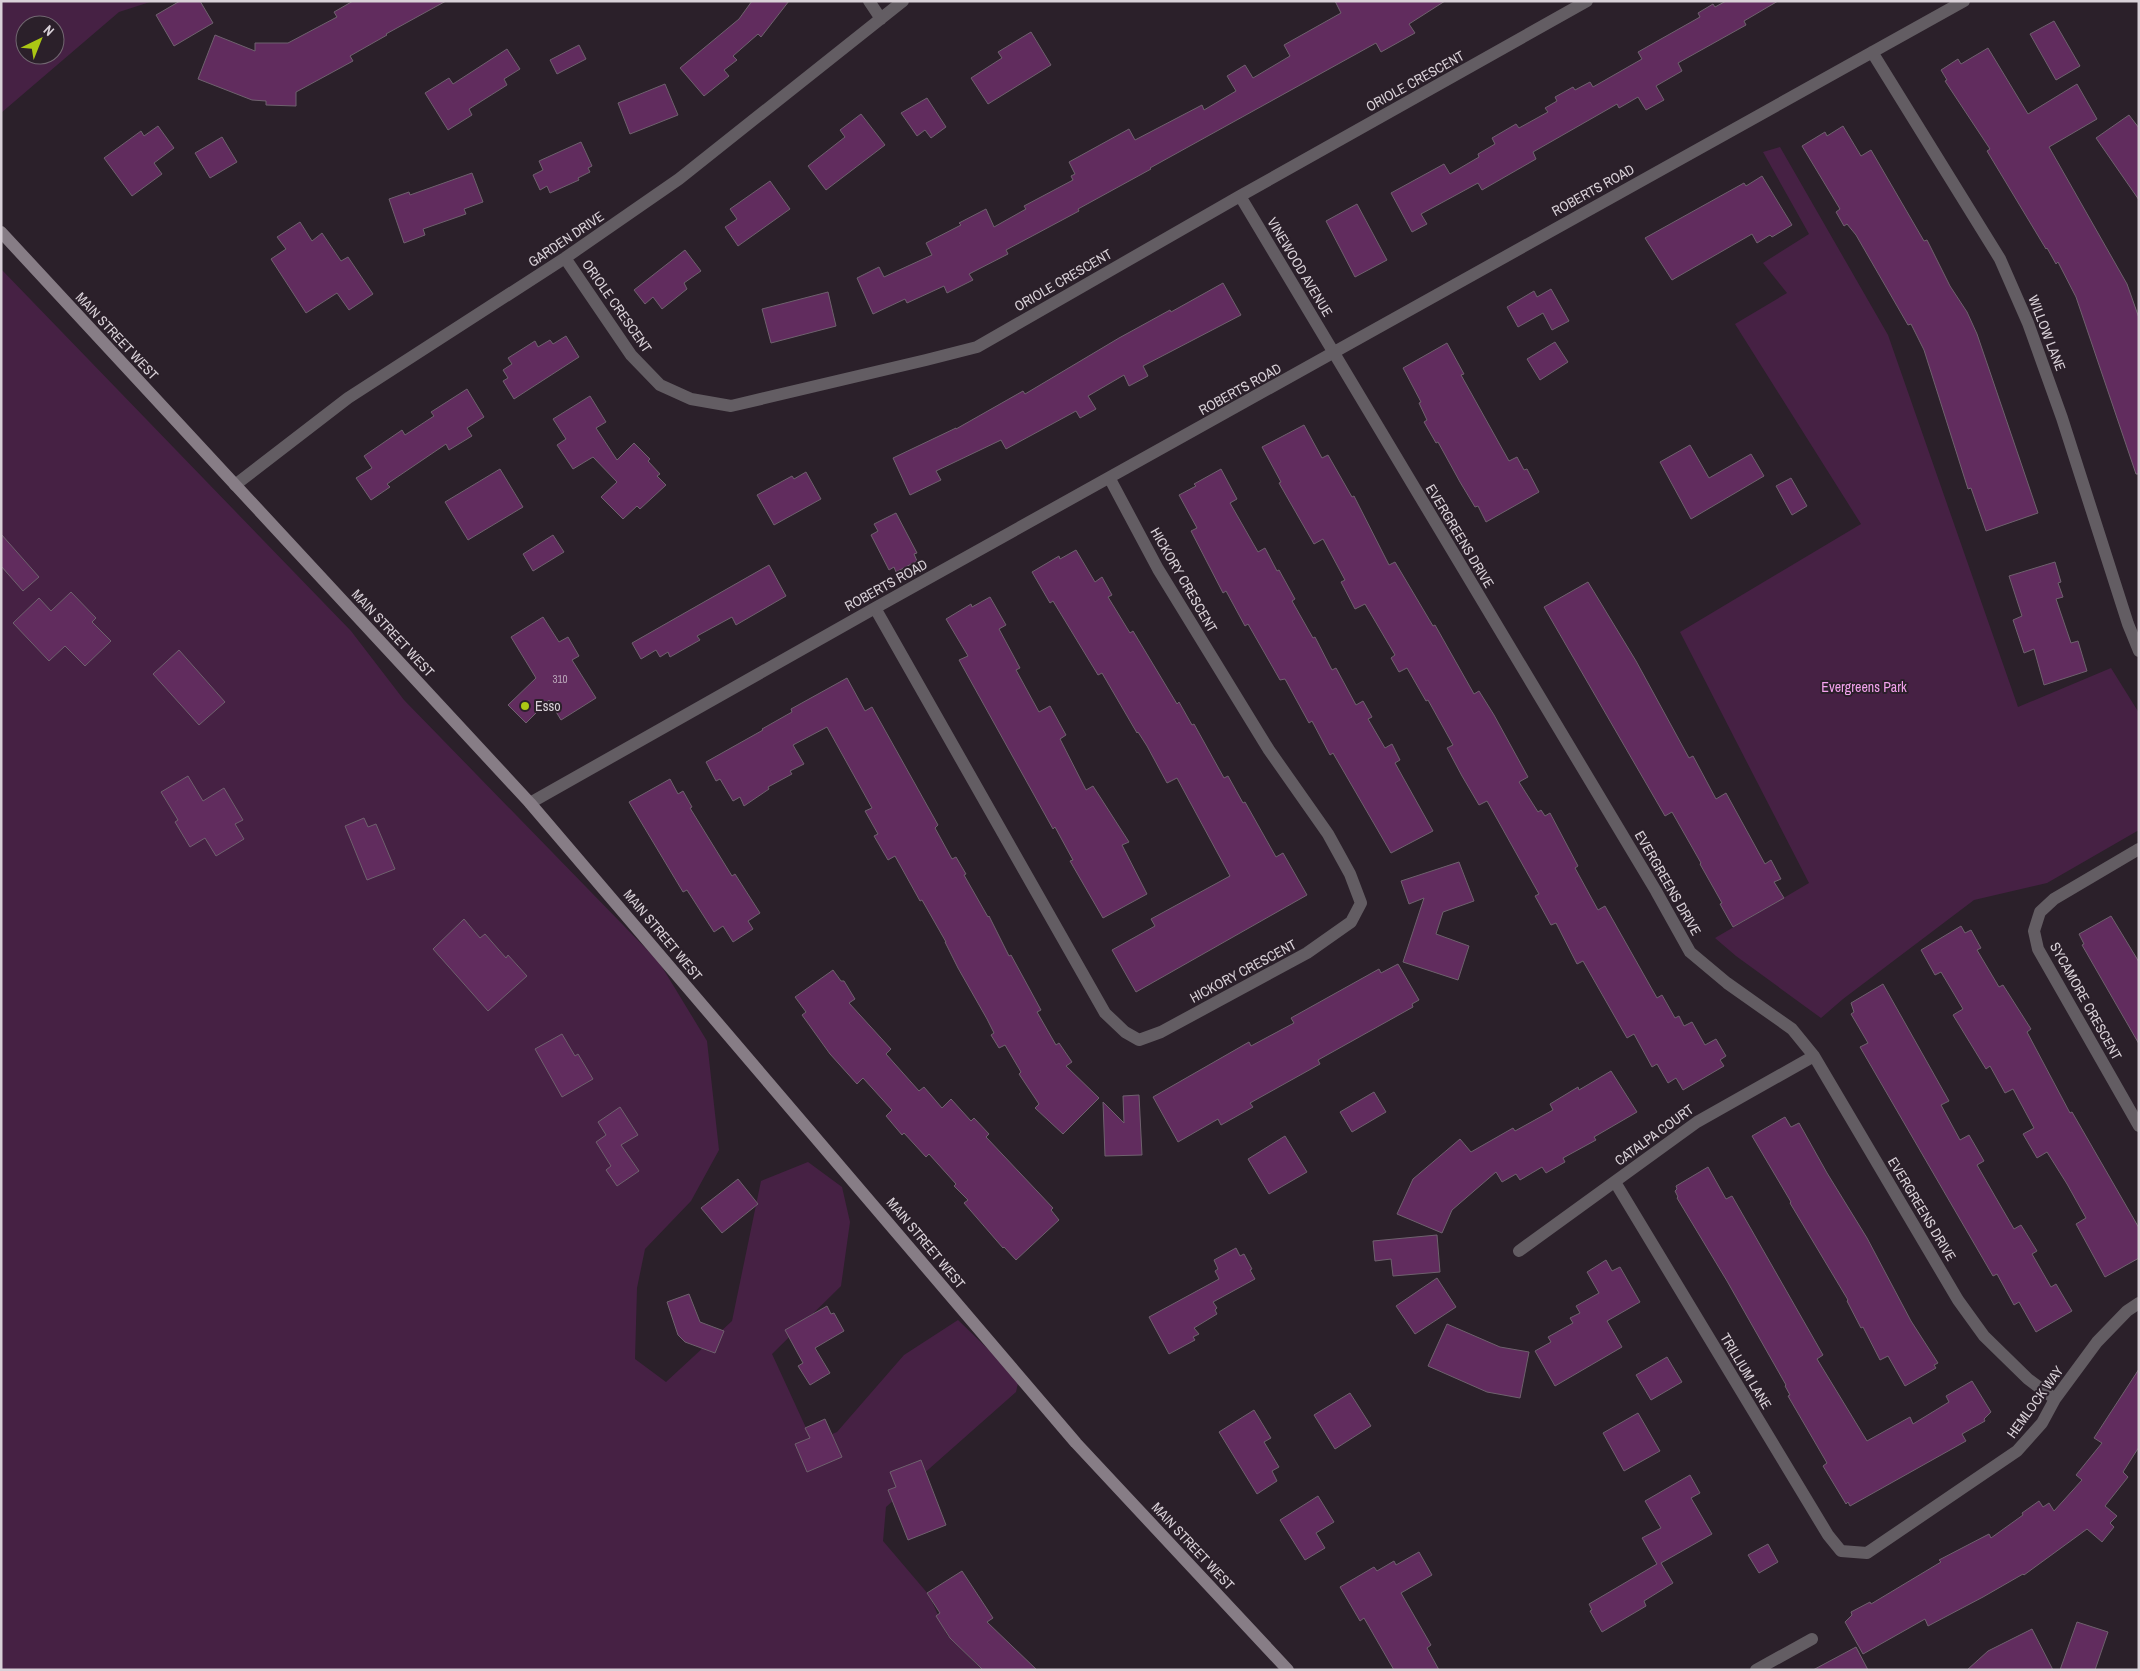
<svg xmlns="http://www.w3.org/2000/svg" width="2140" height="1671" font-family="'Archivo Narrow',sans-serif">
	<style>
		.green { fill: #462144; fill-rule: evenodd }
		.building { fill: #612c5e; stroke: #6f616e }
		.lines { fill: none; stroke-linecap: round; stroke-linejoin: round }
		.street { stroke: #635d63; stroke-width: 12 }
		.secondary { stroke: #877d86; stroke-width: 12 }
		.poi-dot { fill: #abc614; stroke: #2b202a; stroke-width: 2 }
		.labels { text-anchor: middle; stroke-width: 4; stroke-linejoin: round; paint-order: stroke }
		.number-label { font-size: 11px; fill: #bba8ba }
		.street-label { font-size: 14px; fill: #d9d1d8; stroke: #2b202a }
		.park-label { font-size: 14px; fill: #f3a3ed; stroke: #2b202a }
		.poi-label { font-size: 14px; fill: #d9d1d8; stroke: #2b202a; text-anchor: start }
	</style>
	<rect width="100%" height="100%" fill="#2b202a"/>
	<!-- green -->
	<path class="green" d="M1,1H153L119,12L1,113ZM25,25H55V55H25Z
		M1780,147L1888,335L2018,707L2111,668L2139,713V830L2047,883L1974,900L1843,999L1821,1018L1736,956L1715,938L1809,883L1680,632L1861,524L1735,324L1787,293L1763,263L1809,234L1763,152Z
		M1,269L351,631L404,700L659,962L707,1041L719,1150L691,1201L645,1249L637,1288L635,1359L666,1382L732,1321L761,1181L808,1162L842,1187L850,1222L841,1286L772,1354L807,1430L820,1439L837,1432L904,1355L958,1320L1019,1379L1016,1392L886,1507L883,1541L929,1595L947,1635L982,1670H1Z"/>
	<!-- building -->
	<path class="building" d="M180,1H200L213,23L174,46L156,15Z
		M353,1H446L386,34L387,35L350,56L353,61L296,92V106L266,105V101L252,100L198,79L215,35L255,51V43H288L337,17L334,12Z
		M752,1H789L761,37L758,34L733,56L737,60L724,70L729,76L704,96L680,68L739,19Z
		M1335,1H1445L1409,24L1415,33L1381,52L1376,43L1150,168L1151,169L1078,209L1079,211L1006,250L1008,254L969,274L973,280L947,293L944,286L907,303L905,299L873,314L857,278L879,267L884,277L932,255L926,243L961,225L959,223L986,209L994,227L1026,209L1024,206L1073,180L1071,176L1075,174L1069,162L1129,129L1135,140L1202,105L1204,110L1236,91L1227,76L1245,65L1253,78L1290,56L1284,45L1341,13Z
		M1726,1H1778L1744,21L1746,25L1678,63L1682,71L1656,86L1664,100L1646,110L1638,97L1619,108L1617,104L1533,152L1536,159L1482,190L1478,183L1421,214L1427,224L1412,232L1391,193L1444,164L1450,174L1479,157L1478,154L1495,144L1492,138L1516,124L1519,128L1548,112L1545,108L1557,101L1555,97L1573,87L1575,90L1590,82L1593,87L1642,59L1638,52L1700,17L1698,13L1713,4L1715,7Z
		M2054,21L2080,66L2056,80L2030,34Z
		M1031,32L1051,65L988,104L971,78L1002,58L998,52Z
		M579,45L586,59L557,74L550,60Z
		M1988,48L2028,114L2077,84L2097,119L2049,147L2127,284L2139,318V474H2136L2076,297L2058,262L2056,264L2047,248L2046,249L1987,151L1990,149L1945,81L1947,80L1941,70L1958,59L1961,64Z
		M507,49L520,69L504,79L507,85L469,109L472,115L448,130L425,93L449,78L453,84Z
		M665,84L678,115L630,134L618,103Z
		M927,98L946,127L931,138L925,130L917,136L901,113Z
		M861,114L885,145L826,190L808,166L845,137L840,130Z
		M2129,115L2139,128V200L2096,138Z
		M158,126L174,148L154,163L162,174L132,196L104,158L141,131L144,136Z
		M1843,126L1861,156L1871,150L1924,241L1927,240L1950,286L1967,312L1977,334L2038,513L1986,531L1971,488L1968,489L1924,350L1911,324L1908,325L1856,235L1847,224L1844,226L1836,212L1840,209L1802,146L1825,132L1827,136Z
		M222,137L237,162L210,178L195,153Z
		M581,142L592,166L588,168L590,172L578,178L579,180L550,193L547,186L540,190L533,175L543,170L539,161Z
		M472,173L483,202L464,209L466,214L423,229L425,235L404,243L389,199L409,192L410,195Z
		M1762,176L1792,225L1772,237L1770,235L1757,243L1752,234L1672,280L1645,238L1744,183L1746,186Z
		M770,181L790,209L738,246L725,227L737,219L730,209Z
		M1357,204L1387,260L1355,277L1326,221Z
		M300,222L312,241L322,233L341,261L348,257L373,294L349,310L337,293L306,313L271,259L286,249L277,237Z
		M685,250L701,271L684,283L687,289L662,309L653,297L645,304L634,290Z
		M1223,283L1241,315L1143,366L1148,376L1129,386L1124,375L1088,396L1096,409L1080,418L1076,411L1006,449L1001,440L936,471L941,480L910,495L893,458L956,428V429L1023,391L1025,394L1119,338L1170,310L1171,312Z
		M1551,289L1569,321L1552,330L1543,313L1518,327L1507,307L1534,291L1537,297Z
		M828,292L836,326L771,343L762,309Z
		M566,336L579,357L514,399L503,381L508,378L503,370L512,364L508,358L535,341L538,347L550,340L553,344Z
		M1555,342L1568,362L1540,380L1527,359Z
		M1447,343L1464,374L1461,375L1509,461L1517,457L1524,470L1527,469L1539,492L1486,522L1478,506L1475,507L1460,482L1438,442L1436,443L1424,422L1427,420L1419,403L1421,402L1403,368Z
		M467,389L484,417L467,428L472,436L449,450L446,444L387,484L390,487L371,500L356,478L372,468L364,456L402,430L405,435L434,416L431,412Z
		M590,396L606,422L596,428L617,460L634,443L650,459L648,461L660,474L657,476L666,485L640,509L637,506L623,519L601,497L617,482L593,457L573,469L557,445L566,439L553,419Z
		M1304,425L1322,458L1328,455L1352,497L1354,496L1389,565L1395,562L1433,626L1435,625L1474,694L1479,691L1494,715L1528,777L1519,782L1538,812L1541,810L1545,816L1550,813L1578,866L1575,868L1598,910L1605,906L1657,998L1662,995L1675,1018L1679,1016L1684,1026L1692,1022L1705,1045L1716,1039L1726,1056L1720,1060L1724,1066L1683,1090L1676,1078L1668,1083L1657,1064L1652,1067L1634,1034L1627,1038L1583,961L1577,964L1556,923L1551,925L1535,896L1539,894L1487,801L1479,805L1462,776L1447,748L1453,745L1428,700L1426,701L1407,668L1399,672L1391,658L1395,655L1365,604L1355,609L1341,582L1345,580L1323,539L1314,544L1279,483L1281,482L1262,447Z
		M1690,445L1709,478L1751,454L1764,476L1691,519L1660,462Z
		M500,469L523,507L468,540L445,502Z
		M1221,469L1237,499L1230,503L1258,552L1265,548L1277,571L1279,570L1295,599L1292,601L1313,638L1315,637L1332,670L1336,668L1356,705L1363,701L1372,717L1368,719L1385,748L1392,744L1400,760L1395,763L1433,831L1391,853L1333,753L1330,755L1312,721L1309,723L1285,679L1280,680L1248,624L1245,626L1226,591L1223,593L1191,531L1197,528L1179,495L1196,486L1194,484Z
		M806,472L821,499L774,525L757,495L792,476L794,479Z
		M1791,478L1807,506L1792,515L1776,486Z
		M896,513L917,553L914,554L917,561L896,572L894,567L889,570L871,535L878,531L874,524Z
		M1,534L39,577L23,591L1,566Z
		M553,535L564,552L533,571L523,554Z
		M1076,550L1095,582L1102,577L1112,595L1108,597L1130,633L1133,631L1177,704L1179,702L1192,725L1194,724L1224,778L1228,776L1243,803L1245,802L1276,857L1283,853L1307,895L1136,992L1112,950L1155,926L1151,919L1230,876L1177,778L1167,783L1147,746L1138,732L1137,733L1102,673L1098,675L1053,601L1050,603L1032,572L1059,556L1060,559Z
		M2055,562L2061,582L2058,583L2063,597L2056,599L2071,643L2078,641L2087,671L2044,685L2034,649L2024,653L2013,620L2022,616L2009,576Z
		M769,565L786,596L736,625L732,617L697,636L700,640L670,657L668,652L660,657L656,650L641,659L632,643Z
		M1588,582L1636,661L1689,758L1693,756L1716,799L1726,793L1765,864L1771,860L1781,879L1774,882L1784,898L1733,927L1720,904L1722,903L1700,864L1701,863L1672,812L1665,816L1544,607Z
		M71,592L96,618L92,622L111,641L85,666L65,646L49,661L13,623L39,598L51,611Z
		M990,597L1006,625L999,629L1020,668L1016,670L1039,712L1050,706L1066,735L1060,739L1086,790L1093,786L1129,842L1122,845L1147,894L1103,918L1070,861L1073,860L1055,827L1053,829L959,660L968,656L946,619L971,604L972,607Z
		M543,617L559,642L568,637L579,656L572,660L596,698L561,720L549,700L526,723L508,705L536,678L511,637Z
		M179,650L225,702L199,725L153,674Z
		M847,678L865,711L872,707L938,825L935,828L952,859L956,857L966,874L964,875L988,917L989,916L1009,956L1011,955L1041,1010L1037,1012L1056,1045L1059,1043L1072,1062L1066,1066L1099,1098L1063,1134L1035,1108L1039,1104L1019,1074L1021,1072L1005,1045L999,1048L991,1035L994,1033L987,1019L958,968L945,942H946L922,900L920,901L895,856L888,860L874,836L878,834L865,811L872,808L827,727L793,745L804,764L790,771L792,774L768,787L769,789L744,806L740,797L733,801L720,779L716,781L706,762L763,730L762,729L792,712L791,709Z
		M188,776L203,801L224,788L243,820L235,824L244,839L216,856L205,838L190,847L175,822L178,820L161,792Z
		M670,779L678,794L683,791L692,807L690,808L732,876L735,874L760,913L748,921L753,929L733,942L723,926L714,932L687,890L683,892L629,802Z
		M364,818L368,827L376,824L395,869L367,880L345,826Z
		M1459,862L1474,901L1443,912L1436,934L1469,946L1458,980L1403,962L1424,898L1409,904L1401,881Z
		M2111,916L2139,962V1044L2082,945L2084,944L2079,934Z
		M464,919L480,938L485,934L506,958L508,955L527,976L488,1011L433,949Z
		M1961,926L1965,933L1971,930L1981,948L1977,950L1999,987L2003,985L2031,1029L2027,1032L2070,1113L2072,1112L2139,1228V1258L2105,1277L2076,1224L2086,1218L2067,1184L2047,1152L2037,1158L2023,1134L2034,1128L2013,1089L2005,1093L1990,1066L1986,1069L1953,1015L1963,1009L1941,972L1935,975L1921,950Z
		M1398,964L1419,1000L1412,1004L1413,1007L1318,1060L1320,1064L1250,1103L1253,1107L1221,1125L1218,1119L1178,1142L1153,1097L1249,1042L1251,1046L1294,1023L1291,1018L1379,969L1381,973Z
		M833,970L841,981H844L855,999L849,1003L891,1049L886,1054L919,1091L924,1087L942,1108L951,1099L971,1121L974,1118L989,1134L986,1137L1053,1208L1051,1210L1059,1220L1016,1260L1004,1247L1003,1248L964,1203L968,1200L954,1186L956,1184L929,1154L926,1157L904,1133L902,1135L886,1116L892,1110L863,1078L857,1084L830,1054L802,1015L806,1012L795,997Z
		M1883,984L1949,1101L1941,1105L1960,1140L1969,1135L1984,1161L1977,1165L1996,1198L2014,1229L2021,1225L2037,1251L2032,1254L2051,1287L2056,1284L2072,1311L2036,1332L2019,1302L2014,1305L1997,1274L1993,1276L1860,1047L1868,1043L1851,1014L1854,1012L1851,1003Z
		M562,1034L575,1056L578,1054L593,1079L562,1097L535,1049Z
		M1611,1071L1637,1112L1594,1137L1596,1140L1563,1158L1565,1162L1546,1173L1542,1167L1520,1180L1516,1174L1502,1182L1496,1172L1452,1210L1442,1233L1397,1214L1413,1179L1460,1139L1471,1152L1513,1128L1515,1131L1553,1110L1550,1104L1578,1087L1579,1090Z
		M1374,1092L1386,1112L1352,1132L1340,1112Z
		M1139,1095L1142,1155L1105,1156L1103,1102L1124,1123L1123,1096Z
		M620,1107L638,1135L621,1145L639,1171L617,1186L606,1170L611,1166L596,1142L606,1135L598,1122Z
		M1785,1117L1791,1127L1799,1123L1827,1173L1867,1238L1911,1321L1938,1363L1934,1365L1936,1368L1905,1386L1888,1356L1880,1360L1863,1327L1861,1328L1847,1301L1848,1300L1790,1203L1791,1202L1752,1136Z
		M1285,1136L1307,1172L1269,1194L1248,1159Z
		M1708,1167L1726,1199L1732,1196L1751,1229L1823,1355L1817,1359L1867,1441L1910,1417L1913,1424L1949,1402L1946,1396L1972,1381L1991,1412L1984,1419L1985,1421L1962,1434L1966,1441L1850,1506L1848,1502L1846,1504L1823,1466L1827,1463L1788,1396L1790,1395L1785,1386L1786,1385L1727,1281L1677,1198L1678,1197L1675,1191L1677,1189L1676,1186Z
		M738,1179L758,1204L722,1233L701,1208Z
		M1437,1235L1440,1272L1393,1276L1391,1259L1375,1261L1373,1241Z
		M1236,1248L1240,1256L1244,1254L1252,1269L1250,1270L1255,1279L1213,1302L1217,1308L1215,1310L1217,1314L1194,1328L1199,1334L1193,1337L1195,1340L1169,1354L1149,1317L1219,1279L1215,1271L1218,1269L1214,1260Z
		M1606,1260L1612,1271L1620,1267L1640,1302L1607,1321L1622,1347L1555,1386L1535,1351L1551,1342L1548,1337L1573,1323L1570,1318L1580,1313L1576,1306L1599,1293L1587,1272Z
		M1437,1278L1456,1307L1415,1334L1396,1306Z
		M689,1294L700,1322L724,1331L715,1353L685,1342L678,1335L667,1302Z
		M827,1306L831,1314L834,1313L844,1331L815,1348L830,1373L810,1385L798,1366L803,1363L785,1330Z
		M1447,1324L1500,1347L1529,1352L1520,1398L1487,1392L1428,1366Z
		M1667,1357L1682,1382L1651,1400L1636,1375Z
		M2139,1369V1447L2123,1472L2128,1477L2105,1506L2117,1516L2110,1523L2114,1527L2102,1542L2087,1529L2024,1575L2023,1574L1983,1597L1928,1626L1925,1619L1863,1654L1845,1622L1852,1615L1851,1612L1870,1602L1871,1604L1941,1562L1939,1560L1989,1534L1991,1538L2023,1515L2022,1513L2039,1501L2043,1507L2049,1503L2054,1511L2082,1480L2076,1475L2102,1443L2094,1438Z
		M1350,1393L1371,1426L1335,1449L1314,1415Z
		M1254,1410L1271,1438L1264,1442L1279,1467L1272,1471L1277,1481L1257,1494L1219,1432Z
		M1638,1413L1660,1451L1624,1471L1603,1433Z
		M825,1419L842,1457L807,1472L795,1444L810,1438L805,1428Z
		M921,1460L946,1525L908,1540L888,1490L896,1487L890,1472Z
		M1690,1475L1700,1493L1691,1498L1712,1534L1661,1563L1673,1583L1644,1601L1646,1606L1602,1632L1590,1611L1592,1610L1589,1604L1657,1564L1642,1538L1661,1528L1645,1501Z
		M1318,1496L1334,1522L1316,1533L1325,1548L1305,1560L1280,1520Z
		M1768,1544L1778,1562L1759,1573L1748,1555Z
		M1419,1552L1432,1575L1401,1593L1431,1645L1427,1648L1439,1670H1394L1364,1618L1360,1621L1340,1587L1374,1567L1377,1571L1394,1561L1396,1565Z
		M962,1571L993,1618L987,1622L1037,1670H983L950,1638L936,1616L940,1613L927,1593Z
		M2077,1622L2108,1632L2095,1670H2060Z
		M2032,1629L2053,1670H1967L1988,1651Z
		M1856,1647L1868,1670H1813Z"/>
	<g class="lines">
		<!-- street -->
		<path class="street" d="M869,1L881,19
			M1872,52L2000,259L2028,323L2062,418L2128,624L2139,651
			M1240,196L1656,891L1690,952L1727,983L1792,1029L1814,1056L1958,1300L1984,1336L2028,1379L2055,1399
			M565,258L631,355L660,385L691,399L731,406L926,360L977,347L1240,196L1587,1
			M235,485L348,398L565,258L679,179L903,1
			M875,608L1105,1013L1125,1032L1139,1040L1161,1032L1307,953L1351,922L1361,903L1350,874L1328,834L1269,750L1158,569L1110,479
			M530,803L875,608L1964,1
			M2139,849L2054,899L2040,912L2034,931L2038,949L2139,1126
			M1615,1182L1828,1535L1841,1551L1867,1553L2017,1451L2042,1423L2055,1399L2097,1342L2127,1311L2139,1303
			M1519,1251L1697,1122L1814,1056
			M1756,1670L1812,1639"/>
		<!-- secondary -->
		<path class="secondary" d="M1,232L530,803L1076,1443L1288,1670"/>
	</g>
	<!-- markers -->
	<circle class="poi-dot" cx="525" cy="706" r="5"/>
	<g class="labels">
		<!-- number labels -->
		<g class="number-label">
			<text x="560" y="683">310</text>
		</g>
		<!-- street labels -->
		<g class="street-label">
			<text transform="translate(1415 81) rotate(-29)" y="5">ORIOLE CRESCENT</text>
			<text transform="translate(1593 190) rotate(-29)" y="5">ROBERTS ROAD</text>
			<text transform="translate(566 239) rotate(-34)" y="5">GARDEN DRIVE</text>
			<text transform="translate(1300 267) rotate(59)" y="5">VINEWOOD AVENUE</text>
			<text transform="translate(1063 280) rotate(-30)" y="5">ORIOLE CRESCENT</text>
			<text transform="translate(617 306) rotate(55)" y="5">ORIOLE CRESCENT</text>
			<text transform="translate(2047 333) rotate(69)" y="5">WILLOW LANE</text>
			<text transform="translate(117 336) rotate(47)" y="5">MAIN STREET WEST</text>
			<text transform="translate(1240 389) rotate(-29)" y="5">ROBERTS ROAD</text>
			<text transform="translate(1460 536) rotate(59)" y="5">EVERGREENS DRIVE</text>
			<text transform="translate(1184 580) rotate(60)" y="5">HICKORY CRESCENT</text>
			<text transform="translate(886 585) rotate(-29)" y="5">ROBERTS ROAD</text>
			<text transform="translate(393 633) rotate(47)" y="5">MAIN STREET WEST</text>
			<text transform="translate(1668 883) rotate(60)" y="5">EVERGREENS DRIVE</text>
			<text transform="translate(663 935) rotate(50)" y="5">MAIN STREET WEST</text>
			<text transform="translate(1243 971) rotate(-28)" y="5">HICKORY CRESCENT</text>
			<text transform="translate(2086 1001) rotate(61)" y="5">SYCAMORE CRESCENT</text>
			<text transform="translate(1654 1135) rotate(-36)" y="5">CATALPA COURT</text>
			<text transform="translate(1922 1209) rotate(59)" y="5">EVERGREENS DRIVE</text>
			<text transform="translate(926 1243) rotate(50)" y="5">MAIN STREET WEST</text>
			<text transform="translate(1746 1371) rotate(59)" y="5">TRILLIUM LANE</text>
			<text transform="translate(2035 1402) rotate(-54)" y="5">HEMLOCK WAY</text>
			<text transform="translate(1193 1546) rotate(47)" y="5">MAIN STREET WEST</text>
		</g>
		<!-- park labels -->
		<g class="park-label">
			<text x="1864" y="692">Evergreens Park</text>
		</g>
		<!-- poi labels -->
		<g class="poi-label">
			<text x="535" y="711">Esso</text>
		</g>
	</g>
	<!-- border -->
	<rect width="2140" height="1671" fill="none" stroke="#d9d1d8" stroke-width="5"/>
	<!-- north arrow -->
	<g transform="translate(40 40) rotate(43)"><circle r="24" fill="#2b202a" stroke="#716770"/>
	<path d="M0-4L9 19L0 12L-9 19Z" fill="#abc614"/>
	<text y="-8" font-size="14" font-weight="bold" text-anchor="middle" fill="#d9d1d8">N</text>
	</g>
</svg>
